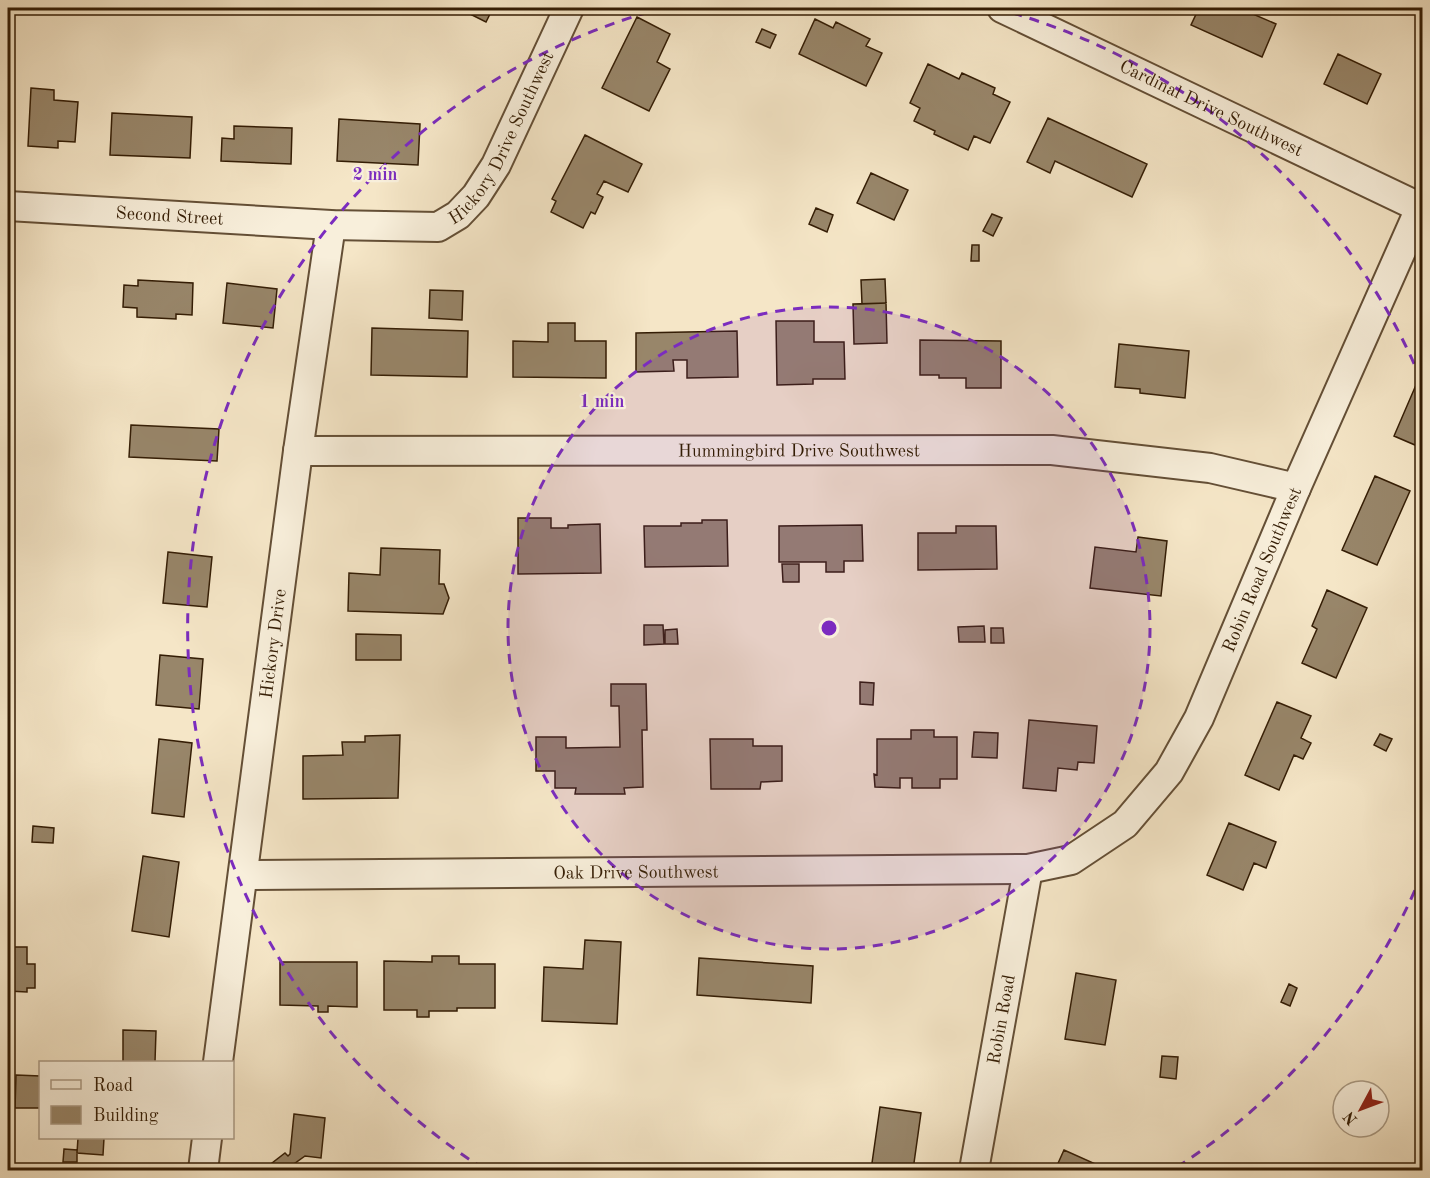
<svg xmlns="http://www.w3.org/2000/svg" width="1430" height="1178" font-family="'Old Standard TT',serif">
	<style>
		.building { fill: #98866a; stroke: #341d05; stroke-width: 1.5 }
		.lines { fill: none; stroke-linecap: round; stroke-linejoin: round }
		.minor-casing { stroke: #644f36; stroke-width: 32 }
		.minor { stroke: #f8efdb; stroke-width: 28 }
		.ring { fill: none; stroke: #7b2cbf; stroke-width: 3; stroke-dasharray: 10 8 }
		.labels { text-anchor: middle; stroke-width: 4.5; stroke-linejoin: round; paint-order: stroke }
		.street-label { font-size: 18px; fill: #341d05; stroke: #f8efdb }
		.centre { fill: #7b2cbf; stroke: #f8efdb; stroke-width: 3 }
		.ring-label { font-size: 18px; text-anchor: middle; font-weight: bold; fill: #7b2cbf; stroke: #f8efdb; stroke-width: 4.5; stroke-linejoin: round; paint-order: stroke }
	</style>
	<rect width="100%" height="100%" fill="#f5e6c7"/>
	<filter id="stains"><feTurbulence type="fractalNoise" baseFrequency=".00333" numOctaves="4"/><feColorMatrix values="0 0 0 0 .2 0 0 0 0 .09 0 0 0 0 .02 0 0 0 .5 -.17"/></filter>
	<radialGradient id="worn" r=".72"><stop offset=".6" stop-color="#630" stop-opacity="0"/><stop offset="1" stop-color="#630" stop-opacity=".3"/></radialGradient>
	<!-- building -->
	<path class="building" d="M458,8H493L486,22Z
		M1199,8H1239L1276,24L1262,57L1191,25Z
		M637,17L670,34L657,62L670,69L649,111L602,88Z
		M815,19L833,28L836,22L870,39L866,46L882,53L866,86L799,54Z
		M762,29L776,35L770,48L756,42Z
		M1338,54L1381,74L1367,104L1324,84Z
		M928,64L959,79L962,73L995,88L993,94L1010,102L990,143L974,136L968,150L934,134L935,131L914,121L920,108L910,103Z
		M31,88L54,90V100L78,102L75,142L58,141V148L28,146Z
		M112,113L192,117L190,158L110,155Z
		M1048,118L1147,164L1132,197L1055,161L1050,173L1027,162Z
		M339,119L420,124L418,165L337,161Z
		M234,126L292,128L291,164L221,161L222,138L234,139Z
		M585,135L642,164L628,192L604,181L597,194L603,197L595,214L591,212L583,228L551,212L556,201L552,199Z
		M871,173L908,190L894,220L857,203Z
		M816,208L833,215L827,232L809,224Z
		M992,214L1002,218L993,236L983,231Z
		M972,245H979V261H971Z
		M885,279L886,303L862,304L861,280Z
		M138,280L193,283L192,315L176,314V319L137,317V308L123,307L124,285L138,286Z
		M227,283L277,289L273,328L223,323Z
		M430,290L463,291L462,320L429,318Z
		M886,303L887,343L854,344L853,304Z
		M776,321H814V342H844L845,379H813V384L777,385Z
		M548,323H575V341H606V378L513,377V341L548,342Z
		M372,328L468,331L467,377L371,375Z
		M737,331L738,377L687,378V360H673L674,371L636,372V333Z
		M920,340L1001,341V388H966V378H939V375H920Z
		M1119,344L1189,351L1185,398L1140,393V389L1115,387Z
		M1422,371V448L1394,436Z
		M131,425L219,429L217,461L129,457Z
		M1375,476L1410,491L1377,565L1342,550Z
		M8,500H12L11,518H8Z
		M518,518H551V528H568V525L600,524L601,573L518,574Z
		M702,520H727L728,566L645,567L644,526H681V523H702Z
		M862,525L863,561H844V572H826V562H779V526Z
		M956,526H996L997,569L918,570V533H956Z
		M1138,537L1167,541L1161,596L1090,588L1095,547L1136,552Z
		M381,548L440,550L439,584H444L449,598L443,614L348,611L349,573L380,575Z
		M168,552L212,557L207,607L163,603Z
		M782,564H799V582H783Z
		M1327,590L1367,608L1336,678L1302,663L1317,629L1312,626Z
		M644,625H663L664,644L644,645Z
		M984,626L985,642H959L958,627Z
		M991,628H1003L1004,643H991Z
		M677,629L678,644H665V630Z
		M356,634L401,635V660H356Z
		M8,653H12L13,716H8Z
		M160,655L203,659L199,709L156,705Z
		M860,682L874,683L873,705L860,704Z
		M611,684H646L647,730H642L643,787L624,788L625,794H575L576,788H555V771H536V737H566V748L620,747L619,706H611Z
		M1277,702L1311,716L1301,738L1311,743L1303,759L1294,755L1279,790L1245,775Z
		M1029,720L1097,726L1094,763L1078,762L1077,770L1058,768L1056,791L1023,788Z
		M911,730H934V737H957V779H940V788H912V778H900V788L875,787L874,774L877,775V739H911Z
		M974,732L998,733L997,758L972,757Z
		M1380,734L1392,739L1386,751L1374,745Z
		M400,735L398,798L303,799V756L343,755L342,742H365V736Z
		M159,739L192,743L184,817L152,813Z
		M710,739H753V746H782V781L761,782L760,789H711Z
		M1229,823L1276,842L1266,868L1254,863L1243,890L1207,875Z
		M33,826L54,828L53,843L32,842Z
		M143,856L179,862L169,937L132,931Z
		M585,940L621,942L617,1024L542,1021L544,967L583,969Z
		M8,947H27V964H35V988H27V992L8,991Z
		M432,956H459V964H495V1008H457V1011H429V1017H417V1010H384V961L432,962Z
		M699,958L813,966L811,1003L697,995Z
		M280,962H357V1007L328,1006V1012H318V1006L280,1005Z
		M1076,973L1116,980L1105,1045L1065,1039Z
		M1289,984L1297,988L1290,1006L1281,1002Z
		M123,1030L156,1031L155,1062H123Z
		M1162,1056L1178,1057L1176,1079L1160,1077Z
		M16,1075L40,1076V1108H15Z
		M880,1107L921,1113L913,1170H871Z
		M294,1114L325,1118L321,1158L305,1156L294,1164L299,1170H263L285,1153L288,1156L290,1154Z
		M8,1122H9V1150H8Z
		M78,1138H104L103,1155L77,1153Z
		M64,1149L77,1150V1162H63Z
		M1064,1150L1100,1166L1098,1170H1055Z"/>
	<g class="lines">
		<defs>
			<g id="minor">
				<path id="s1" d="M1002,8L1421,208"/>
				<path id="s2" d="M8,206L331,225L438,227L458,215L476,196L496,165L569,8"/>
				<path id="s3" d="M298,451L1052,450L1210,468L1296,488"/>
				<path id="s4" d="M243,875L1028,869L1071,860L1125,824L1169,772L1199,718L1296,488L1422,204"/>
				<path id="s5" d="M218,1062L298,451L331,225"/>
				<path d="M203,1170L207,1138"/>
				<path id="s6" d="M974,1170L1028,869"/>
			</g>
		</defs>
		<!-- minor casing -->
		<use href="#minor" class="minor-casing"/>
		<!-- minor -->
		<use href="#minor" class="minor"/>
	</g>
	<!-- distance rings -->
	<circle cx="829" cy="628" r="321" fill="#7b2cbf" fill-opacity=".12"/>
	<g class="ring">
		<circle cx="829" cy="628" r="321"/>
		<path d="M1422 874A642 642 0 0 1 1174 1169M484 1169A642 642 0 0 1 663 8M995 8A642 642 0 0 1 1422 382"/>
	</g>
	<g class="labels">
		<!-- street labels -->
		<g class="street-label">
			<text dy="6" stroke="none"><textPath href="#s1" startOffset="232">Cardinal Drive Southwest</textPath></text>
			<text dy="6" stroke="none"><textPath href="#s2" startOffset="543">Hickory Drive Southwest</textPath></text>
			<text dy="6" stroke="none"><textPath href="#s2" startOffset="162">Second Street</textPath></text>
			<text dy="6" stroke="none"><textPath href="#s3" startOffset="501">Hummingbird Drive Southwest</textPath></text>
			<text dy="6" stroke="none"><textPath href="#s4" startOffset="1185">Robin Road Southwest</textPath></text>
			<text dy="6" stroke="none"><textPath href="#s5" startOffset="422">Hickory Drive</textPath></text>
			<text dy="6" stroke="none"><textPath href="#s4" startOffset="393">Oak Drive Southwest</textPath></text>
			<text dy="6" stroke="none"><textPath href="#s6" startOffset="153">Robin Road</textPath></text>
		</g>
	</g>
	<circle cx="829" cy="628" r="9" class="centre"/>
	<g class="ring-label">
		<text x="375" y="180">2 min</text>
		<text x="602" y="407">1 min</text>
	</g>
	<!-- margin -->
	<rect width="1430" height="1178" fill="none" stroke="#f5e6c7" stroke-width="30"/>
	<rect x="9" y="9" width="1412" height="1160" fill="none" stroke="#341d05" stroke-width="3"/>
	<rect x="15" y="15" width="1400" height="1148" fill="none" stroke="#341d05" stroke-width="1.5"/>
	<!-- legend -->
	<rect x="39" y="1061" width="195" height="78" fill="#f8efdb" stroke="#aa9b85" stroke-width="1.5"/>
	<rect x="51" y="1080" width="30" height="9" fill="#f8efdb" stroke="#aa9b85" stroke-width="1.5"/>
	<text x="93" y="1091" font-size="18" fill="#341d05">Road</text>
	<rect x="51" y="1106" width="30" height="18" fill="#98866a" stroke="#aa9b85" stroke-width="1.5"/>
	<text x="93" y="1121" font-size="18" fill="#341d05">Building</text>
	<!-- north arrow -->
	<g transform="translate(1361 1109) rotate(229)"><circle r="28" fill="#f8efdb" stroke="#aa9b85" stroke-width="1.5"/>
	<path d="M0-4.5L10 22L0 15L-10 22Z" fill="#8f2418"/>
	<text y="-9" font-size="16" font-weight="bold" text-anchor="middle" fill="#341d05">N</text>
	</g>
	<rect width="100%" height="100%" filter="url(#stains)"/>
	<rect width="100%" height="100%" fill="url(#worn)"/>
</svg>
